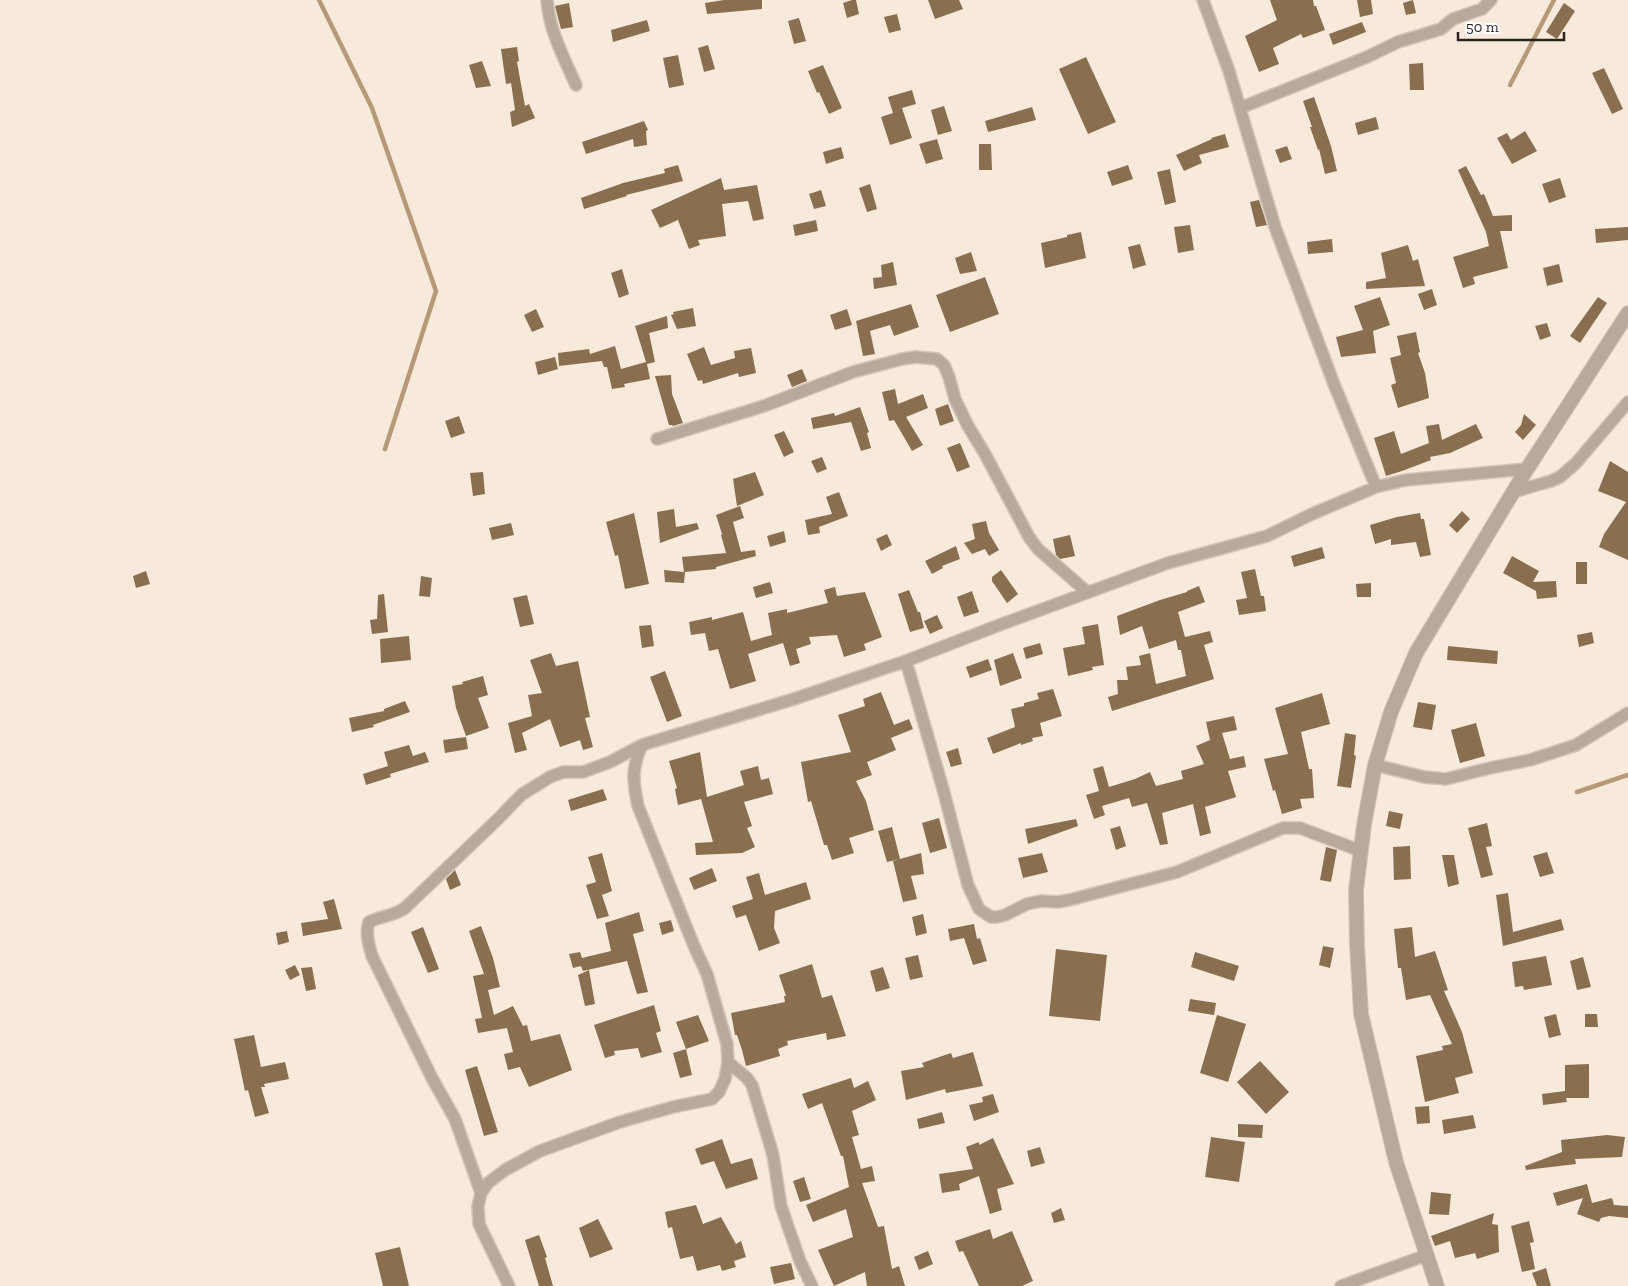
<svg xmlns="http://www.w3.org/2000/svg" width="1628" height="1286" font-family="'Zilla Slab',serif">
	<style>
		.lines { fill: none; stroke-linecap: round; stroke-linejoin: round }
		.stream { stroke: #b59979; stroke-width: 4.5 }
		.building { fill: #896e50 }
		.minor-casing { stroke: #d3c6b9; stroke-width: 14 }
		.tertiary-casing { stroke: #d3c6b9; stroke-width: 16 }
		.minor { stroke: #b7aa9c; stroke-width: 11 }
		.tertiary { stroke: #b7aa9c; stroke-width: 14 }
	</style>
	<rect width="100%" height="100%" fill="#f8eadb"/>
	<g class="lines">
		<!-- stream -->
		<path class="stream" d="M319,0L372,108L436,291L385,449
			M1510,85L1554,0
			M1577,792L1628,775"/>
	</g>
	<!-- building -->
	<path class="building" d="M724,0H762V9L707,14L705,3Z
		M852,0H856L859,14L847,18L843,3Z
		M928,0H959L963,9L935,19Z
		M1270,0H1313L1314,6H1316L1325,30L1303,38L1301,34L1273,48L1279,64L1259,72L1245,36L1277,20Z
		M1357,0H1371L1373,14L1360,17Z
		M1413,0L1416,13L1406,15L1403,3Z
		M569,3L573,27L561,29L555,6Z
		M1564,3L1575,11L1557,39L1546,32Z
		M897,14L901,30L889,33L884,17Z
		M799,18L806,41L794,44L788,21Z
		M647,20L650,31L613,42L611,30Z
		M1362,22L1366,32L1333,45L1329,34Z
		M708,45L715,69L704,72L698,48Z
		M517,47L519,61L517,62L525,106L529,104L535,118L512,127L510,112L515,110L511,83L506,84L501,49Z
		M678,55L684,85L669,88L663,58Z
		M1086,57L1116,122L1088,134L1059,69Z
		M482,61L491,86L476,88L469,65Z
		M1423,63L1424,90H1410L1409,64Z
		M823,65L842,108L829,114L819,92L817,93L808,71Z
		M1604,68L1623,109L1612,114L1592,73Z
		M912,90L916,104L902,108L912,138L890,145L881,117L893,113L888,97Z
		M1314,97L1331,146L1337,171L1325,174L1319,149L1318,150L1310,127H1312L1303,101Z
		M944,106L952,131L938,135L931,110Z
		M1032,107L1036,120L988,132L985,121Z
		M1376,117L1379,129L1358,135L1355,123Z
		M644,121L648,130L646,131L647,145L634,147L633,139L586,154L582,142Z
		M1525,131L1537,151L1512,164L1497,138L1507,133L1511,140Z
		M1225,134L1229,147L1199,155L1202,163L1184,171L1176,155L1212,139L1211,138Z
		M937,139L943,159L926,164L919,144Z
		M979,144H991L992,170H979Z
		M1287,146L1292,159L1280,163L1275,150Z
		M841,147L844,158L826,164L823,152Z
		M678,165L683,181L626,195L627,196L584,209L581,198L623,183L665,173L664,169Z
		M1128,165L1133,179L1112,186L1107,172Z
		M1466,166L1481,195L1484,194L1493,216L1512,215V231H1500L1508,268L1473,277L1475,284L1463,288L1453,257L1489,246L1486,232L1458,170Z
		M1170,169L1176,202L1165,205L1157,172Z
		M721,178L724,190L757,185L764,219L753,221L748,201L722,204L726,236L698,240L700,245L689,249L678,220L660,228L651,210Z
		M1560,178L1566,197L1549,203L1542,184Z
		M870,184L877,209L867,212L859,188Z
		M821,190L826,206L814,209L809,194Z
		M1259,200L1267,225L1256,227L1250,202Z
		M816,220L818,231L795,236L793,225Z
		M1190,225L1194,250L1178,253L1174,227Z
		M1628,227V240L1596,243L1595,229Z
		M1081,232L1086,258L1045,268L1041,243L1067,237V235Z
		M1332,239L1333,252L1308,254L1307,242Z
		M1140,244L1146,265L1133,269L1128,247Z
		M1408,245L1413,261L1418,259L1425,286L1366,289V282L1386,278L1381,253Z
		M971,252L977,271L960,274L955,258Z
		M893,262L897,285L874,289L873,278L882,277L881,265Z
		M1559,264L1563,282L1547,286L1543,268Z
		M622,269L629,294L619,298L611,273Z
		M985,277L999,314L950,332L936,295Z
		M1432,289L1437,305L1424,310L1418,294Z
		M1380,297L1390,325L1373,331L1376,353L1341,357L1336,337L1363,330L1354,306Z
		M1598,297L1607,303L1580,343L1570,336Z
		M911,304L919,327L894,336L890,325L870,331L875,354L863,356L856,321Z
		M693,308L696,326L677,329L671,315L674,314L673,312Z
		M536,309L544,327L532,332L524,315Z
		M847,309L852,325L835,330L830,315Z
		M667,316L668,328L649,333L655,362L647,364L650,379L624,384L625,387L612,389L607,367H604L602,361L559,366L558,353L589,349L590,354L615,346L621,369L646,362L635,326Z
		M1547,323L1551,336L1540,340L1535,326Z
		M1416,332L1420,352L1418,353L1425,373L1429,398L1398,408L1391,385L1396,383L1390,358L1401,355L1397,336Z
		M704,347L711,365L735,358L734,351L751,348L756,373L739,377L738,373L703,384L702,380L698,381L687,354Z
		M555,357L558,369L538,375L535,362Z
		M802,369L807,381L792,387L787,375Z
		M671,375L672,394L683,423L673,426L672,425H669L655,376Z
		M895,389L898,404L923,394L928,408L906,417L923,445L912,451L894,420L889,421L882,392Z
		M948,404L954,421L940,426L935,409Z
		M860,407L869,432L867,433L871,448L861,451L851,422L813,429L811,418L834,413L835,416Z
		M1524,414L1536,425L1523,440L1515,432L1521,425Z
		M459,416L465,433L451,438L445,421Z
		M1439,424L1442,440L1476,424L1483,438L1450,453L1430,457L1431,460L1402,471L1386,476L1374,438L1394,431L1401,454L1429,443L1426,426Z
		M784,431L794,452L784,457L774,435Z
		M960,443L970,467L957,472L947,448Z
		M822,457L827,469L817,473L811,461Z
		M1610,461L1628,472V560L1599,547L1604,534L1626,502L1598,491Z
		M483,472L485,494L473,496L470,473Z
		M755,472L764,495L737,506L733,479Z
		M839,492L848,516L819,527L820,533L808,535L805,520L832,514L826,497Z
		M740,506L744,518L733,522L741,552L755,550L756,556L716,567V569L685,572L684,583L665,582L664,570L684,572L682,557L726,553L721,535L722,534L716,515Z
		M674,509L676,527L697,523L699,529L660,543L657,512Z
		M1462,511L1470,519L1457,533L1449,525Z
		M634,513L649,584L625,589L618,555L615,556L606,522Z
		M1420,513L1421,519H1424L1431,555L1420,557L1416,542L1391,545V539L1375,544L1370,525L1397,517Z
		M986,521L989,533L999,550L989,556L985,549L972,554L964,543L975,539L972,524Z
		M511,523L514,535L492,540L489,528Z
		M784,531L786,542L770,547L767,536Z
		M887,534L892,545L881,551L876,539Z
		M1070,535L1075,556L1060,559L1056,555L1053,539Z
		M956,546L960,559L942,566L943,568L932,574L925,561Z
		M1322,547L1325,558L1294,567L1291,556Z
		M1512,556L1539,571L1533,582L1556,581L1557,597L1537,599L1536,591L1503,573Z
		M1576,562H1587V584H1576Z
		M1255,569L1261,596H1264L1266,611L1239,615L1236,600L1247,598L1241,572Z
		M1001,570L1018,594L1007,603L992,581V577Z
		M146,571L150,584L136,588L133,576Z
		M421,576L432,578L430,597L419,596Z
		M770,582L773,593L756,598L753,587Z
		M1371,583V597H1357L1356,584Z
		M1199,586L1205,602L1178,612L1185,637L1210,631L1213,642L1204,645L1214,679L1112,711L1108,697L1118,694L1117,680H1128L1126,667L1141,665L1139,656L1150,653L1156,684L1186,676L1181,650H1178L1176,640L1149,649L1142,626L1120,635L1117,616L1160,600L1187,592V591Z
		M835,587L837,596L865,592L882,637L864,644L866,650L844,657L837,635L809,637L811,644L796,649L800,663L790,666L783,643L748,654L756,681L730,689L718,649L709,651L705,633L691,635L689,622L712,617V620L743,612L751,641L772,635L768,613L787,609V613L828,603L824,590Z
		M909,590L918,612H920L924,628L910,632L898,594Z
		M972,591L979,612L964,617L957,597Z
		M384,594L388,632L372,634L370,620L377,619L378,595Z
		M527,595L534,624L520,627L513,598Z
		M937,615L943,628L930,634L924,621Z
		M1098,624L1104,665L1092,667L1093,670L1068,676L1063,648L1085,644L1082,627Z
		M651,625L654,646L642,648L639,626Z
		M1592,632L1594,643L1579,647L1577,635Z
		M409,636L411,660L381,663L380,639Z
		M1040,643L1043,654L1026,659L1023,648Z
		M1448,646L1498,651L1497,664L1447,660Z
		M551,653L556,666L578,661L590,717L585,718L593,747L583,750L580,740L560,747L550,719L522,733L527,750L515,753L508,723L532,716L528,695L542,693L530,660Z
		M1013,653L1022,678L1000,686L994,660Z
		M988,659L992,670L970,678L966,667Z
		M665,671L682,716L667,722L650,677Z
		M483,676L488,695L478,698L489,728L466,736L456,708L452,686L463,684L462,682Z
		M1053,689L1062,716L1040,723L1043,736L1032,738L1033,741L1021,745V743L993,754L987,738L1015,727L1011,709L1024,706V703L1039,699L1037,693Z
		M881,692L894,725L909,719L913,729L891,738L896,750L867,762L872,775L856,781L866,801L874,830L849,838L854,853L832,860L827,845H824L811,801L808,802L801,762L851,752L838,715L865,706L863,699Z
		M1322,693L1330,724L1301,732L1309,769H1312L1314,798L1300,799L1302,808L1282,814L1275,790L1273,791L1264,759L1288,754L1275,708Z
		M405,701L410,712L373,725L374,727L352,732L349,718L384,711V709Z
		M1418,702L1436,705L1432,730L1413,727Z
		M1234,716L1237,730L1222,733L1230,759L1244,756L1246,767L1228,771L1236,797L1205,807L1211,833L1200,836L1193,804L1162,813L1168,844L1160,845L1147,803L1132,807L1129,798L1102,806L1105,815L1094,819L1086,795L1099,791L1093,769L1103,766L1109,787L1135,779L1150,772L1156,786L1183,779L1181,771L1204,764L1196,746L1210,740L1206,722Z
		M1476,723L1485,756L1460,763L1451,730Z
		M1345,733L1356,735L1354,755L1356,756L1351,788L1337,786Z
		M466,737L468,749L445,753L443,740Z
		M409,745L413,756L425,752L429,762L390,774L391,777L366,785L363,774L388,766L384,752Z
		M958,748L962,764L951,767L946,752Z
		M700,752L707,797L744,785L740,771L758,766L761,780L769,778L773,794L744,802L752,826L747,828L755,847L742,853L696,855L695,843L713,842L701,799L678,805L675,789L677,788L669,761Z
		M603,789L607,800L571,811L568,800Z
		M1389,811L1403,814L1400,829L1386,826Z
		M939,818L947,848L930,853L922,823Z
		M1076,819L1078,826L1028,844L1025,829Z
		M1487,823L1492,846L1486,847L1493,875L1481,878L1468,828Z
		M1120,826L1126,846L1116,850L1110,829Z
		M892,827L900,859L887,862L878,831Z
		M1410,846L1411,879L1394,880L1393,847Z
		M1326,847L1337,850L1331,882L1320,880Z
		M1547,852L1554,873L1540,877L1533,856Z
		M602,853L612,891L602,895L609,916L597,919L586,885L596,882L588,857Z
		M921,853L924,874L911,876L917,899L903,902L893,861Z
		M1042,853L1048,872L1023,878L1018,858Z
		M1442,855H1454L1459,884L1448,887Z
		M712,868L717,881L694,890L689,878Z
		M455,870L461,885L450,890L446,879Z
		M759,873L765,895L806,882L811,899L775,911L774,928L780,943L759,951L746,915L736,918L732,906L753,899L746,877Z
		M1508,893L1513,932L1561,919L1564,930L1503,946L1496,895Z
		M334,899L342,929L303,936L301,923L328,919L323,902Z
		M639,912L644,931L633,934L648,992L637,994L627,961L583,971L581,966L573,968L569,954L580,952L582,958L611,951L605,923Z
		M923,914L927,933L916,936L912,917Z
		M671,920L674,931L662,935L659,923Z
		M974,924L977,939L980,938L987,961L973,965L964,938L950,941L948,929Z
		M481,926L493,958L500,987L488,990L494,1015L513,1006L523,1026L527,1025L531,1041L560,1034L572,1070L529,1087L520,1067L508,1070L504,1054L513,1052L507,1028L478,1033L475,1019L482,1018L473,976L484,974L469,931Z
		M423,927L439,969L428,973L411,932Z
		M1412,927L1415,957L1435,951L1448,990L1444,991L1462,1032L1473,1073L1455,1078L1459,1093L1425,1102L1416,1056L1443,1050L1442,1046L1452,1044L1430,995L1406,1000L1401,968H1398L1394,929Z
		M287,931L289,942L278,945L276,933Z
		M1323,946L1334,948L1330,968L1319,965Z
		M1056,949L1107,955L1100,1021L1049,1016Z
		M1195,952L1239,966L1234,981L1191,967Z
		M918,955L923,977L910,980L905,958Z
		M1546,956L1552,985L1524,990L1523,986L1515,987L1512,962Z
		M1583,957L1591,987L1577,990L1570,961Z
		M812,964L822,998L832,995L846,1036L827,1040L826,1033L787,1041L788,1045L778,1049L780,1056L746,1066L742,1050L737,1035H735L731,1013L785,1002L784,996H786L779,975Z
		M295,965L300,975L290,980L285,970Z
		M312,967L316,989L306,991L301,968Z
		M883,967L890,988L876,992L870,971Z
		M589,970L595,1004L585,1006L578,975Z
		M1190,999L1216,1003L1214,1015L1188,1011Z
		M654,1005L661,1031L656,1033L662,1052L641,1058L638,1048L614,1051L615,1055L605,1058L594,1025Z
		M1556,1014L1561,1035L1549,1038L1544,1017Z
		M1585,1014H1597L1598,1027H1585Z
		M698,1015L709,1041L686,1049L676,1022Z
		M1217,1015L1246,1024L1228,1082L1200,1073Z
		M254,1035L261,1067L285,1062L289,1079L264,1084L265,1087H261L269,1113L255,1117L248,1090L245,1091L234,1039Z
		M686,1049L692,1075L680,1078L673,1053Z
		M973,1052L983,1086L946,1093L945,1089L906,1100L901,1071L924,1067L922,1063L951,1053L953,1058Z
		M1260,1061L1289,1092L1266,1114L1237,1082Z
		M1589,1064V1098H1566L1567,1102L1543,1105L1542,1094L1565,1091V1094V1065Z
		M477,1066L498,1132L484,1136L465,1070Z
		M851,1078L854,1088L868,1081L876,1100L852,1111L859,1135L852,1137L861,1169L872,1166L875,1181L862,1183L878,1227L884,1226L892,1269L899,1266L905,1286H867L865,1272L834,1286L818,1250L853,1237L846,1209L813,1222L806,1205L849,1187L843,1156H841L822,1103L808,1109L802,1094Z
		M993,1094L999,1112L974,1121L969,1105L983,1102L982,1097Z
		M1429,1106L1430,1123L1417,1124L1415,1107Z
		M942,1112L945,1123L919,1129L917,1119Z
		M1473,1115L1476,1128L1444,1134L1442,1120Z
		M1238,1124L1263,1125L1262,1138L1238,1137Z
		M1607,1135L1625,1137L1622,1157L1575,1159L1576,1164L1526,1170L1525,1166L1562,1152L1561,1140Z
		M1211,1137L1245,1142L1239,1182L1205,1177Z
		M993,1138L1014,1184L997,1189L1002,1210L990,1214L979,1176L959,1184L960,1190L942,1193L939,1174L973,1169L966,1147L979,1142V1145Z
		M722,1139L731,1164L752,1158L758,1179L726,1189L714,1161L701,1165L695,1149Z
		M1040,1147L1045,1163L1031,1167L1027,1151Z
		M804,1177L811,1199L800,1202L793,1181Z
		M1587,1184L1592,1203L1612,1198L1614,1205L1628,1206V1218L1609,1216L1601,1218L1599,1222L1577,1214L1583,1198L1557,1206L1553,1193Z
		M1431,1192L1451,1194L1449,1215L1429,1214Z
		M696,1205L703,1224L721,1217L736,1244L741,1241L746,1257L734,1261L736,1267L722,1271L720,1265L697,1271L693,1256L680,1259L672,1227L668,1228L665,1212Z
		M1061,1208L1065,1220L1054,1223L1051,1213Z
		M1494,1213L1492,1224L1498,1225L1499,1252L1477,1259L1475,1253L1455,1258L1450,1241L1435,1246L1431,1236Z
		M598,1219L613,1249L590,1258L579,1228Z
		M1529,1221L1534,1242L1530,1243L1535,1269L1522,1272L1511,1226Z
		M990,1229L993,1239L1012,1231L1033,1281L1022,1286H979L963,1251L959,1252L955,1241Z
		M539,1235L547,1257L545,1258L553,1286H539L525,1240Z
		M400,1247L409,1286H383L375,1253Z
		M928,1251L933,1264L919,1270L914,1257Z
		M791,1263L795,1279L774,1284L770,1267Z
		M1546,1268L1551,1286H1537L1532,1273Z"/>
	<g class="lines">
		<defs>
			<path id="minor" d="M547,0C549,30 564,58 576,85
				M1203,0L1229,71L1275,227L1334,384L1376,487
				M1240,108L1367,57L1398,42L1441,29L1453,19L1482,9L1491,0
				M657,439L764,406L853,372L902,359L916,357L937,359L944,365L949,377L955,399L968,426L985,454L1029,537L1038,549L1087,592
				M1513,492L1551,481L1560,477L1576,463L1628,402
				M906,661L943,789L968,885L979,909L991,917H997L1005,915L1027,904L1041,901L1058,902L1069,900L1177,872L1283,828H1300L1361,851
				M1375,765L1424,777L1446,779L1490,768L1530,760L1576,745L1628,713
				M728,1062L747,1078L752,1085L773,1155L781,1206L800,1261L812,1286
				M481,1193L455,1119L432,1078L372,956C369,945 365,933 369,922C381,916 394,916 405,908L499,818L521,795L550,777L563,772H583L610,762L642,745
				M509,1286L479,1224L478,1206L481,1193L488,1183L505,1170L540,1151L620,1122L673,1107L712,1099L719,1092L725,1079L728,1062L727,1044L707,974L694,946L638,806C633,782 631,769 642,745L794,699L906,661L1002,624L1168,563L1267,536L1312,514L1376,487L1406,480L1527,469
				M1341,1286L1427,1255"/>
			<path id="tertiary" d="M1437,1286L1396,1162L1361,1014L1357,945L1356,890L1364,825L1375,765L1391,712L1416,653L1527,469L1628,313"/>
		</defs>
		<!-- minor casing -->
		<use href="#minor" class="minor-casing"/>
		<!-- tertiary casing -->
		<use href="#tertiary" class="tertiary-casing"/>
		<!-- minor -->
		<use href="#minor" class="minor"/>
		<!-- tertiary -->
		<use href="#tertiary" class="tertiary"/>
	</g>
	<!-- scale -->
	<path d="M1458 32v8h106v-8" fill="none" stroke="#28231d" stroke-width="2.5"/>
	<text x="1466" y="32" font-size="15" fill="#28231d" stroke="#ffffff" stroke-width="4" paint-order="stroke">50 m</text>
</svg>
